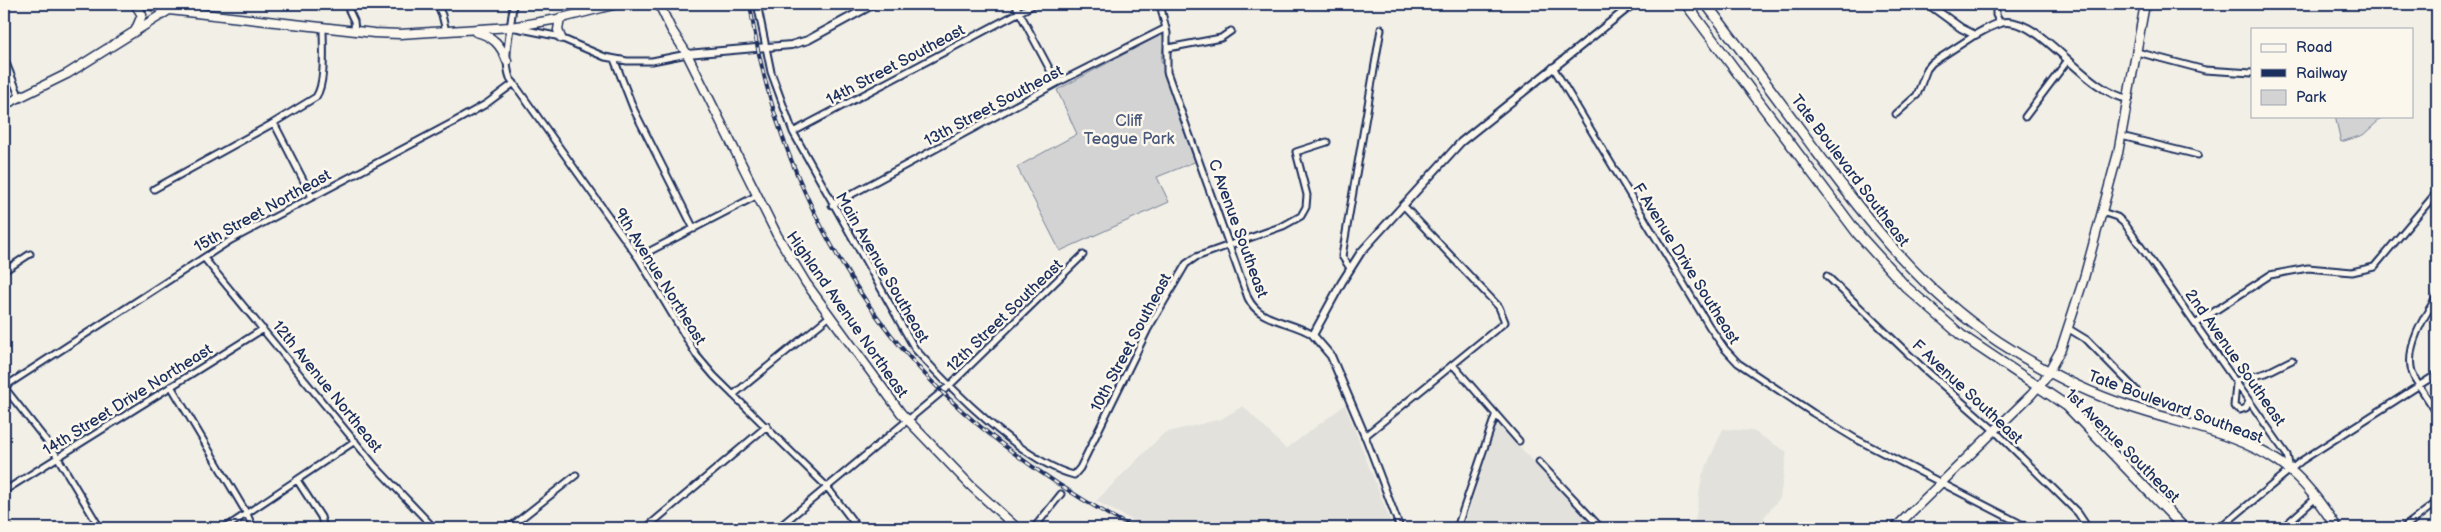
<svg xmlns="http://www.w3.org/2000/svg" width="2441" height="532" font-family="'Balsamiq Sans',sans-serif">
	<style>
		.built { fill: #e2e1dc }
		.green { fill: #d2d3d2; stroke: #768198 }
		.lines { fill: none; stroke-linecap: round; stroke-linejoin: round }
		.minor-casing { stroke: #1b2f5e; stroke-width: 9 }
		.tertiary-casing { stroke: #1b2f5e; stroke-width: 10 }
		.secondary-casing { stroke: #1b2f5e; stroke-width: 11 }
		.primary-casing { stroke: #1b2f5e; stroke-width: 12 }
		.minor { stroke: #fbf7ec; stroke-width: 5 }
		.tertiary { stroke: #fbf7ec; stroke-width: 6 }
		.secondary { stroke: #fbf7ec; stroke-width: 8 }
		.primary { stroke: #fbf7ec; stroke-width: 9 }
		.rail-casing { stroke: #1b2f5e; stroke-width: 4 }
		.rail { stroke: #fbf7ec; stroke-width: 2; stroke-dasharray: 5.5; stroke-linecap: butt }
		.labels { text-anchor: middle; stroke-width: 5; stroke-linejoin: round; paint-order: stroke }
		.street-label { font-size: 16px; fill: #1b2f5e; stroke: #fbf7ec }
		.park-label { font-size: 16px; fill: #49587b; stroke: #fbf7ec }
	</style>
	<rect width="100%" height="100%" fill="#f2efe6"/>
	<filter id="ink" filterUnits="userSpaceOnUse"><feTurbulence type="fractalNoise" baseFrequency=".02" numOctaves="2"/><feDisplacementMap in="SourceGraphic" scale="10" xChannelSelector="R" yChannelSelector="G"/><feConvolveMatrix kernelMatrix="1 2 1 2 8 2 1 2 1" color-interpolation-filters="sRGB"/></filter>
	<g filter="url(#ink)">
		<!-- built -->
		<path class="built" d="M1345,405L1393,528H1147L1096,501L1164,433L1221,419L1243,406L1286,449Z
			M1498,422L1536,465L1597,528H1463Z
			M1723,429L1753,431L1787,452L1780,498L1764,517L1767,528H1694L1702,476Z"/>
		<!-- green -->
		<path class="green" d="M1160,35L1165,37L1161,60L1197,161L1157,177L1169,202L1060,251L1017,167L1077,134L1057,90Z
			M2335,116H2384L2363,135L2341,142Z"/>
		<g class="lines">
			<defs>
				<path id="minor" d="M346,4L354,21L355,31
					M437,4L442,15L446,31
					M513,4C512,27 502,55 510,78L639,259L697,356L714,376L827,487L858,528
					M1015,4L1057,83
					M1160,4L1167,33V72L1248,298C1260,323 1290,320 1313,335
					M1996,4V15L2000,23
					M758,8L771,72L793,132L915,349C950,388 1023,462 1074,475L1080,468L1148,329L1186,264L1196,257L1283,226L1301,216L1306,207L1307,195L1296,152L1327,142
					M516,28L556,36L605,57L627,61H652L687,54
					M1168,48L1221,38L1231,31
					M2137,52L2205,70L2252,73
					M4,58L20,98
					M614,59L634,110L694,229
					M1553,67L1709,326L1725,349L1738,363L1813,413L1856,439L2029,528
					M1896,114L1917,95L1927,69L1932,63L1975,35
					M2025,117L2068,60
					M274,123L312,197
					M793,132L1035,4
					M2121,136L2198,155
					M154,189L270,125L316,97C326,83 323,45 323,27
					M832,205L1057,83L1166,28
					M2102,212L2117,217L2125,224L2287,455L2290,469
					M204,258L375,466L434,528
					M639,259L652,250L756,196
					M1350,268L1342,256L1381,29
					M4,271L30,254
					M1827,276L1922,367L1995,431L2078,513L2088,528
					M2437,297C2424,316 2402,352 2414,377C2421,390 2430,401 2437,414
					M2195,324L2270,275L2308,268L2352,272L2374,267L2437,192
					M2069,329L2087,340L2136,390
					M1453,365L1519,441
					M2235,381L2266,373L2292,360
					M2236,384L2234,406L2240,410L2246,408L2249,401
					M171,386L247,514L253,528
					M4,387L231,240L452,123L486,104L514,83
					M4,387L52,448L100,528
					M733,395L830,316
					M1539,462L1601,528
					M297,480L321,517L324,528
					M4,491L263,329
					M4,521L8,528
					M225,528L355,441
					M509,528L576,475
					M646,528L767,426
					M778,528L950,385L1083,255
					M1002,528L1009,521
					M1034,528L1061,494
					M1400,528L1365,436L1505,322L1499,307L1403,205
					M1457,528L1495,416
					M2220,528L2301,461L2437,374
					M2282,528L2316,498
					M2403,528L2437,502"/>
				<path id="tertiary" d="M1928,4L1961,28L1975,35C1985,30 1996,22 2007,22C2045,22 2085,92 2129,99
					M687,54L791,45L808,40L874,4
					M1365,436L1331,356L1313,335L1342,282L1361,252L1461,142L1633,4"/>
				<path id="secondary" d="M135,4L142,15L136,29
					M143,4L169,10L374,33L400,34L511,27L558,19L617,4
					M659,4L671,29L687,54L777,235L806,283L901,413L971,486L1017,528
					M560,18L558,30L561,38
					M476,32C493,36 501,45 507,61
					M4,105L67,74L169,10
					M1895,528L2031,395L2044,380L2061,349L2084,278L2118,153L2145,4"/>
				<path id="primary" d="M1686,4L1858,234L1906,287L1961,335L2067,406L2184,528
					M1706,4C1742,51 1778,99 1813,147C1870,223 1918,288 1999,342C2039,368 2082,391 2128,406C2177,423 2236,432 2279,462C2304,479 2321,504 2337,528"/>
			</defs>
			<!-- minor casing -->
			<use href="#minor" class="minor-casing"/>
			<!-- tertiary casing -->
			<use href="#tertiary" class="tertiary-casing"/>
			<!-- secondary casing -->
			<use href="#secondary" class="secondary-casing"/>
			<!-- primary casing -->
			<use href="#primary" class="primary-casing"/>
			<!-- minor -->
			<use href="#minor" class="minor"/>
			<!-- tertiary -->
			<use href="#tertiary" class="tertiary"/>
			<!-- secondary -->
			<use href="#secondary" class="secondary"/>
			<!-- primary -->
			<use href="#primary" class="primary"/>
			<defs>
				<path id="rail" d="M750,4C768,133 826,262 912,360C973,430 1051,484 1133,528"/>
			</defs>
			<!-- rail casing -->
			<use href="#rail" class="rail-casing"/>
			<!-- rail -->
			<use href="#rail" class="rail"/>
		</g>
	</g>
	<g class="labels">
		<!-- street labels -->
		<g class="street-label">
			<text transform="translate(895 64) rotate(-28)" y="6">14th Street Southeast</text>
			<text transform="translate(993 105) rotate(-28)" y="6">13th Street Southeast</text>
			<text transform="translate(1851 170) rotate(53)" y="6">Tate Boulevard Southeast</text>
			<text transform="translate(262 210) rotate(-29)" y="6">15th Street Northeast</text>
			<text transform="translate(1239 228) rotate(70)" y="6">C Avenue Southeast</text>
			<text transform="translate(1687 263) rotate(58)" y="6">F Avenue Drive Southeast</text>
			<text transform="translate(883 267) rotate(60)" y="6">Main Avenue Southeast</text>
			<text transform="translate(661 276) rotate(58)" y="6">9th Avenue Northeast</text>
			<text transform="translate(848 314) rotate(55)" y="6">Highland Avenue Northeast</text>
			<text transform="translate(1004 315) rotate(-44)" y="6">12th Street Southeast</text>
			<text transform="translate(1130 342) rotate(-62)" y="6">10th Street Southeast</text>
			<text transform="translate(2236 357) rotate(55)" y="6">2nd Avenue Southeast</text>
			<text transform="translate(328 386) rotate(51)" y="6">12th Avenue Northeast</text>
			<text transform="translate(1968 391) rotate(43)" y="6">F Avenue Southeast</text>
			<text transform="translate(127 399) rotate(-32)" y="6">14th Street Drive Northeast</text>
			<text transform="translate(2176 406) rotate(20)" y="6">Tate Boulevard Southeast</text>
			<text transform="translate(2123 445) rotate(45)" y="6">1st Avenue Southeast</text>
		</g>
		<!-- park labels -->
		<g class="park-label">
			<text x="1129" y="126">Cliff<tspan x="1129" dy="18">Teague Park</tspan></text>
		</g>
	</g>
	<!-- margin -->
	<rect width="2441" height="532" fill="none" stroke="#fbf7ec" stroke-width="20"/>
	<rect x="10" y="10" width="2421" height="512" fill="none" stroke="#1b2f5e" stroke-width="2" filter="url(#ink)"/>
	<!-- legend -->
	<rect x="2251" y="28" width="162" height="90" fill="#fbf7ec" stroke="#a1a7b3"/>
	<rect x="2261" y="44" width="25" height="8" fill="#fbf7ec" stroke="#a1a7b3"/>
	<text x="2296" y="52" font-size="15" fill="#1b2f5e">Road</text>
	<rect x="2261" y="69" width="25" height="8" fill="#1b2f5e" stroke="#a1a7b3"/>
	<text x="2296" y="78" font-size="15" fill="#1b2f5e">Railway</text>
	<rect x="2261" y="90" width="25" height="15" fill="#d2d3d2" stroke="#a1a7b3"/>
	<text x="2296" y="102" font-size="15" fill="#1b2f5e">Park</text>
</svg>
